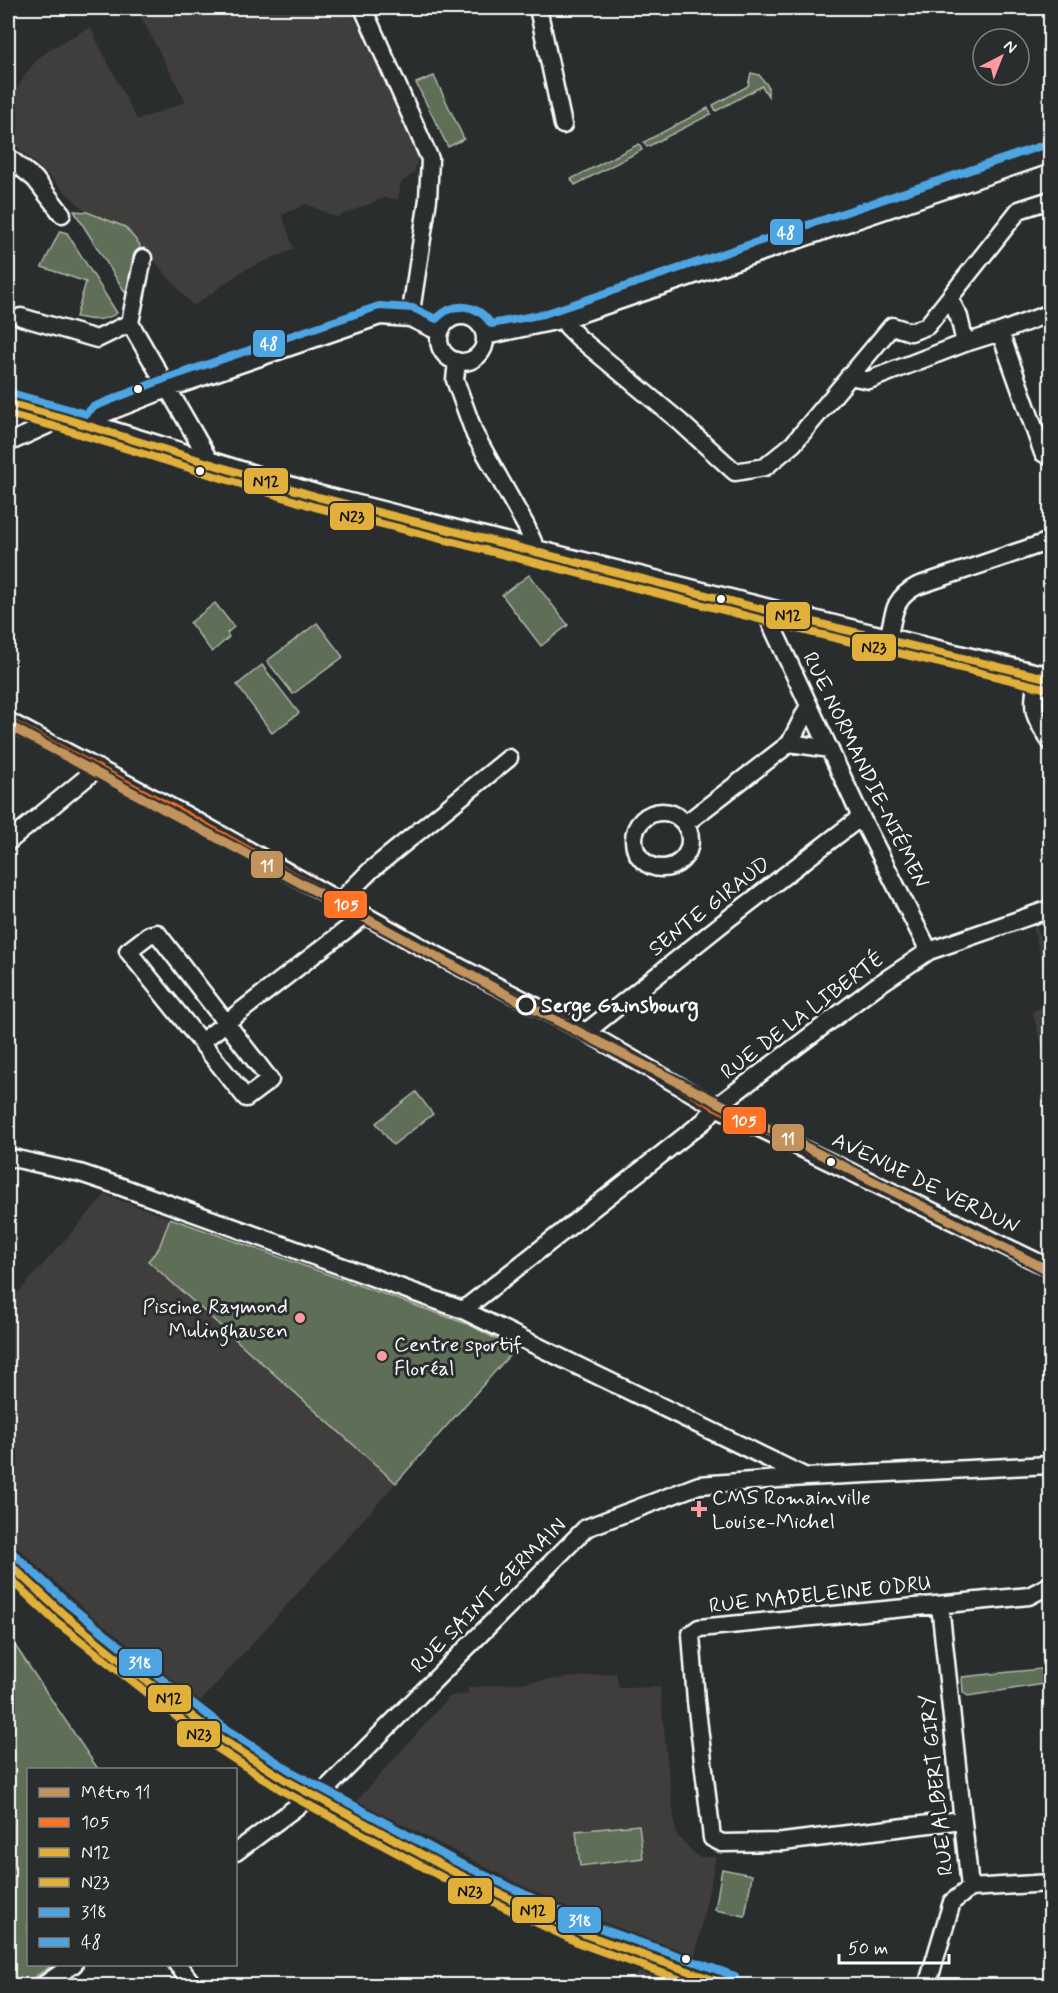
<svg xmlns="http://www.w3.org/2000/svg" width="1058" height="1993" font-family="Mynerve,sans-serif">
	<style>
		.built { fill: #403d3d }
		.green { fill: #5e6e56; stroke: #aeb6aa; stroke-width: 1.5 }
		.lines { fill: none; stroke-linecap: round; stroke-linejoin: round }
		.minor-casing { stroke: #fff; stroke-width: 21 }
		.major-casing { stroke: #fff; stroke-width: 27 }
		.minor { stroke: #2a2d2e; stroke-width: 16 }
		.major { stroke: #2a2d2e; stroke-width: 22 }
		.bus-1-casing { stroke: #2a2d2e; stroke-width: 12 }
		.bus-2-casing { stroke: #2a2d2e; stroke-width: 12 }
		.bus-3-casing { stroke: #2a2d2e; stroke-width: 12 }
		.bus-4-casing { stroke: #2a2d2e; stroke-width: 12 }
		.bus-5-casing { stroke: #2a2d2e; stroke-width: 12 }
		.bus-1 { stroke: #ff7326; stroke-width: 8 }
		.bus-2 { stroke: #e0b03a; stroke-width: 8 }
		.bus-3 { stroke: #e0b03a; stroke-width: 8 }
		.bus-4 { stroke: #4da4e3; stroke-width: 8 }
		.bus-5 { stroke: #4da5e3; stroke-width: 8 }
		.metro-1-casing { stroke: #2a2d2e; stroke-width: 14 }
		.metro-1 { stroke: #c2935c; stroke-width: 9 }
		.bus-dot { fill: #fff; stroke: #2a2d2e; stroke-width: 2 }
		.stop-dot { fill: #2a2d2e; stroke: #fff; stroke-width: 3 }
		.poi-dot { fill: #ff9aa2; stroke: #2a2d2e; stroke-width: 2 }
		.labels { text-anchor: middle; stroke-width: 6; stroke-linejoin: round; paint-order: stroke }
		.street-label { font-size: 21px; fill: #fff; stroke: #2a2d2e }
		.stop-label { font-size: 21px; font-weight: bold; fill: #fff; stroke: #2a2d2e; text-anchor: start }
		.poi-label { font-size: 21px; fill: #fff; stroke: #2a2d2e; text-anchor: start }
		.line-badge { stroke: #2a2d2e; stroke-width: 2 }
		.badge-label { font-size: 16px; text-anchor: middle; font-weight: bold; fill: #fff }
		.pale-badge-label { font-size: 16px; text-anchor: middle; font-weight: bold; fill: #111 }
	</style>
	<rect width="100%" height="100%" fill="#2a2d2e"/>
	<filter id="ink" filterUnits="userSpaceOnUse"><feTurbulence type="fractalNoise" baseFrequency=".0167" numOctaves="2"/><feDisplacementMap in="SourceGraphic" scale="12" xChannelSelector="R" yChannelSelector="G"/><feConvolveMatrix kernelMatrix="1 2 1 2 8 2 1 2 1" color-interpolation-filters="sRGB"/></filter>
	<g filter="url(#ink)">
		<!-- built -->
		<path class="built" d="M126,8H350L385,82L418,158L414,173L401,183L398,199L384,198L336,217L306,204L282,215L294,249L244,270L193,306L125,227L87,212L8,138V105L11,104L19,85L29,69L40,57L52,48L90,27L137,120L186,102L140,15Z
			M1037,927L1044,949L1050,947L1044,929L1050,927V989L1033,928Z
			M1050,1005V1074L1032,1011Z
			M105,1195L170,1218L159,1248L148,1261L396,1483L199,1703L97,1621L8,1539V1304Z
			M616,1673L619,1688L660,1687L668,1770L676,1834L698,1857H716L695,1956L565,1908L357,1801L450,1696L468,1694V1688Z
			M642,1971L682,1985H621Z"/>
		<!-- green -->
		<path class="green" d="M751,73L759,75L768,86V96L762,86L716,111L713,105L748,86Z
			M434,76L464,139L448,147L416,83Z
			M708,108L711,114L647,147L644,142Z
			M639,144L642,150L575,185L571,179Z
			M74,211L87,212L125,227L140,245L130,300Z
			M60,231L67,233L117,313C104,322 91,320 76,317L86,282L42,267Z
			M529,575L568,625L541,646L502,595Z
			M215,603L234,627L227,633L229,637L212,652L190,623Z
			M317,623L343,657L293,694L267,661Z
			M262,665L299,713L272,733L237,685Z
			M416,1092L433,1114L393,1145L376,1123Z
			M170,1218L470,1325L515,1349L396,1483L148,1261L159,1248Z
			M8,1635L98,1769L28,1770V1964L53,1965L22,1985H8Z
			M1050,1668V1683L968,1696L963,1692L962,1677Z
			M639,1825L643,1858L580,1866L576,1831Z
			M722,1869L752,1875L745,1916L715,1910Z"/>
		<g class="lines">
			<defs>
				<path id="minor" d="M363,8L430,159L428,199L410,318
					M538,8L563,125
					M8,157L35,179L62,214
					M143,258L130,323L212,465
					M949,298L959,317L965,343L1000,332L1043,453L1050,457
					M439 339a23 23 0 1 1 46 0a23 23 0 1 1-46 0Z
					M21,317L97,339L130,323
					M565,319L567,326L579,338L679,421L735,472L765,467L793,444L892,326L911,332L927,326L1019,210L1050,200
					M1000,332L1050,313
					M485,336L565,319L1050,154
					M457,361L455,380L475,435L526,526L537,551
					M849,376L869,380L965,343
					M89,426L98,416L167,389L380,316L410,318L440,332
					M8,443L63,418
					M764,609L861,817L929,951
					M888,640C894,615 892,599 917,586L1050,541
					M1037,675C1033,710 1030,711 1050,741
					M8,721L184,814L423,948L586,1032L716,1107L1050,1268
					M790,743L830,749
					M634 840a28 28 0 1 1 56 0a28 28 0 1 1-56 0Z
					M685,824L790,743L809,705
					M8,842L98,768
					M340,901L371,870L509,758
					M157,933L270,1080L246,1098L128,951L149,935Z
					M586,1032L728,919L861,817
					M201,1042L364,916
					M8,1157L80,1173L119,1186L463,1310L806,1477
					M463,1310L704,1121L716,1107L875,987L929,951L1050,909
					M8,1563L61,1612L125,1664L220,1738L289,1782L454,1872L584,1934L731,1986
					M962,1820L783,1842L722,1843L712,1838L696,1701L691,1634L699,1628L1029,1596L1050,1585
					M236,1852L299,1805L327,1788L586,1528L699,1485L806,1477L1050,1465
					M970,1888L1050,1883
					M177,1964L194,1986
					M42,1986L74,1964
					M927,1986L952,1902L970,1888L940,1605"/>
				<path id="major" d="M8,403L63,418L318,497L817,623L1050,679"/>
			</defs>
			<!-- minor casing -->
			<use href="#minor" class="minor-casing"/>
			<!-- major casing -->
			<use href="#major" class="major-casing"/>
			<!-- minor -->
			<use href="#minor" class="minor"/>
			<!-- major -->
			<use href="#major" class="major"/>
			<defs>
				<path id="bus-1" d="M8,721L184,814L423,948L586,1032L716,1107L1050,1268"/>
				<path id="bus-2" d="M8,403L63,418L318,497L817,623L1050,679
					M8,1563L61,1612L125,1664L220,1738L289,1782L454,1872L584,1934L730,1986"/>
				<path id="bus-3" d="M8,414L60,428L315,507L814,633L1048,689
					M8,1577L54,1620L214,1746L283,1791L449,1881L579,1943L698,1986"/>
				<path id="bus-4" d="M15,1555L68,1604L132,1656L226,1729L294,1773L459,1863L588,1924L735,1976"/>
				<path id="bus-5" d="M11,393L86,414L93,407L164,379L379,306L413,308L436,319C454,301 477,303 491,324L544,314L1047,144"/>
			</defs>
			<!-- bus-1 casing -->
			<use href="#bus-1" class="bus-1-casing"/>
			<!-- bus-2 casing -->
			<use href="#bus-2" class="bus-2-casing"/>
			<!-- bus-3 casing -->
			<use href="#bus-3" class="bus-3-casing"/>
			<!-- bus-4 casing -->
			<use href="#bus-4" class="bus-4-casing"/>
			<!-- bus-5 casing -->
			<use href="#bus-5" class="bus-5-casing"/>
			<!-- bus-1 -->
			<use href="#bus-1" class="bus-1"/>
			<!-- bus-2 -->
			<use href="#bus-2" class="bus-2"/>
			<!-- bus-3 -->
			<use href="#bus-3" class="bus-3"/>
			<!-- bus-4 -->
			<use href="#bus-4" class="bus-4"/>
			<!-- bus-5 -->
			<use href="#bus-5" class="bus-5"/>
			<defs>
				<path id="metro-1" d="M8,725L526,1005L1050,1271"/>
			</defs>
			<!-- metro-1 casing -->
			<use href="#metro-1" class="metro-1-casing"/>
			<!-- metro-1 -->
			<use href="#metro-1" class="metro-1"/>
		</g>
	</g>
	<!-- markers -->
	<g class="bus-dot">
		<circle cx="138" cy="389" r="5"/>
		<circle cx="200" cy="471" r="5"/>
		<circle cx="721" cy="599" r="5"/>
		<circle cx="831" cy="1162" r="5"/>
		<circle cx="686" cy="1959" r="5"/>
	</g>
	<circle class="stop-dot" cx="526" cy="1005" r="9"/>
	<g class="poi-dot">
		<circle cx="300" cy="1318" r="6"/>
		<circle cx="382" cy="1356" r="6"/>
		<path d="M696 1500h6v6h6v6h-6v6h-6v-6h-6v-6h6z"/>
	</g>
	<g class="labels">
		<!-- street labels -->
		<g class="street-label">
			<text transform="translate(866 770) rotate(64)" y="7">RUE NORMANDIE-NIÉMEN</text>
			<text transform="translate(709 906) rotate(-38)" y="7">SENTE GIRAUD</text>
			<text transform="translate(802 1015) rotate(-37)" y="7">RUE DE LA LIBERTÉ</text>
			<text transform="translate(926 1183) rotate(26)" y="7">AVENUE DE VERDUN</text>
			<text transform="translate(820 1594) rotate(-6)" y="7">RUE MADELEINE ODRU</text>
			<text transform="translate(488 1595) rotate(-45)" y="7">RUE SAINT-GERMAIN</text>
			<text transform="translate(936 1785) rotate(-96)" y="7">RUE ALBERT GIRY</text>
		</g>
		<!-- stop labels -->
		<g class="stop-label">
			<text x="541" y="1012">Serge Gainsbourg</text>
		</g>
		<!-- poi labels -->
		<g class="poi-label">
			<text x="288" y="1313" text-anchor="end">Piscine Raymond<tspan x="288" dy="24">Mulinghausen</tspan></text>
			<text x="394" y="1351">Centre sportif<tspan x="394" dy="24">Floréal</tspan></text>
			<text x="712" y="1504">CMS Romainville<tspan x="712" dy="24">Louise-Michel</tspan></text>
		</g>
	</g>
	<g class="line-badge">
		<rect x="769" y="218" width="35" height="28" rx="6" fill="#4da5e3"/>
		<rect x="252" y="329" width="34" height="29" rx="6" fill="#4da5e3"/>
		<rect x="243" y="467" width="46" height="28" rx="6" fill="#e0b03a"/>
		<rect x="329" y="502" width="46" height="29" rx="6" fill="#e0b03a"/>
		<rect x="765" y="601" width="46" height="29" rx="6" fill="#e0b03a"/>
		<rect x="851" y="633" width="46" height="29" rx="6" fill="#e0b03a"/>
		<rect x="250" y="850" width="34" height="29" rx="6" fill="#c2935c"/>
		<rect x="323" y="890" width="45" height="29" rx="6" fill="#ff7326"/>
		<rect x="722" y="1106" width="45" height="29" rx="6" fill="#ff7326"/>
		<rect x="771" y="1123" width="34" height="29" rx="6" fill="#c2935c"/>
		<rect x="118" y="1648" width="45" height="29" rx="6" fill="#4da4e3"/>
		<rect x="147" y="1684" width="45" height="29" rx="6" fill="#e0b03a"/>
		<rect x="176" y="1720" width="45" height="28" rx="6" fill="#e0b03a"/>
		<rect x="447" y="1877" width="46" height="28" rx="6" fill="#e0b03a"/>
		<rect x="511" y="1896" width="45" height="28" rx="6" fill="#e0b03a"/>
		<rect x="557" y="1906" width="45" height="28" rx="6" fill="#4da4e3"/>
	</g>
	<g class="badge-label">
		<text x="786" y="238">48</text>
		<text x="269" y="349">48</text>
		<text x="267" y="871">11</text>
		<text x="346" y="910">105</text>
		<text x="744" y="1126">105</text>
		<text x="788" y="1144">11</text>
		<text x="140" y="1668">318</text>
		<text x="580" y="1926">318</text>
	</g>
	<g class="pale-badge-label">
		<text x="266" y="487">N12</text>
		<text x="352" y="522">N23</text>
		<text x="788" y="621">N12</text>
		<text x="874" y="653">N23</text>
		<text x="169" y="1704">N12</text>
		<text x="199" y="1740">N23</text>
		<text x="470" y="1897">N23</text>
		<text x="533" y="1916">N12</text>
	</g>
	<!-- margin -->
	<rect width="1058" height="1993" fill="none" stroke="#2a2d2e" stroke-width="30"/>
	<rect x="15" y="15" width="1028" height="1963" fill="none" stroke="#fff" stroke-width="2" filter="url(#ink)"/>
	<!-- legend -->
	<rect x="27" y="1768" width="210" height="198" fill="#2a2d2e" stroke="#7f8182" stroke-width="1.5"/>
	<rect x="39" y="1788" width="30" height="9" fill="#c2935c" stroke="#7f8182" stroke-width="1.5"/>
	<text x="81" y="1798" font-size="18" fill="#ffffff">Métro 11</text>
	<rect x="39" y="1818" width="30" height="9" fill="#ff7326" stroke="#7f8182" stroke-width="1.5"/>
	<text x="81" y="1828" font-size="18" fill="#ffffff">105</text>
	<rect x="39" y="1848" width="30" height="9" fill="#e0b03a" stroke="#7f8182" stroke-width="1.5"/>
	<text x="81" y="1858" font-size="18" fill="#ffffff">N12</text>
	<rect x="39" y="1878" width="30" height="9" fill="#e0b03a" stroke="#7f8182" stroke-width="1.5"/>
	<text x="81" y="1888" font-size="18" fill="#ffffff">N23</text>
	<rect x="39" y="1908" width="30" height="9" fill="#4da4e3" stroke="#7f8182" stroke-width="1.5"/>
	<text x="81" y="1918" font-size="18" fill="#ffffff">318</text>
	<rect x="39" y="1938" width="30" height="9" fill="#4da5e3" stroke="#7f8182" stroke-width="1.5"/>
	<text x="81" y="1948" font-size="18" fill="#ffffff">48</text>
	<!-- north arrow -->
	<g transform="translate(1001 57) rotate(42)"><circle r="28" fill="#2a2d2e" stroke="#7f8182" stroke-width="1.5"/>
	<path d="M0-4.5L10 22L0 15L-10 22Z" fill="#ff9aa2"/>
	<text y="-9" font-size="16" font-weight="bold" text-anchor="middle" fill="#ffffff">N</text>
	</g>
	<!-- scale -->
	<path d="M839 1954v9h110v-9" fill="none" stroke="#ffffff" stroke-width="3"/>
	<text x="848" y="1954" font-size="18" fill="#ffffff" stroke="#2a2d2e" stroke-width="4.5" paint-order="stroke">50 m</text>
</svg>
